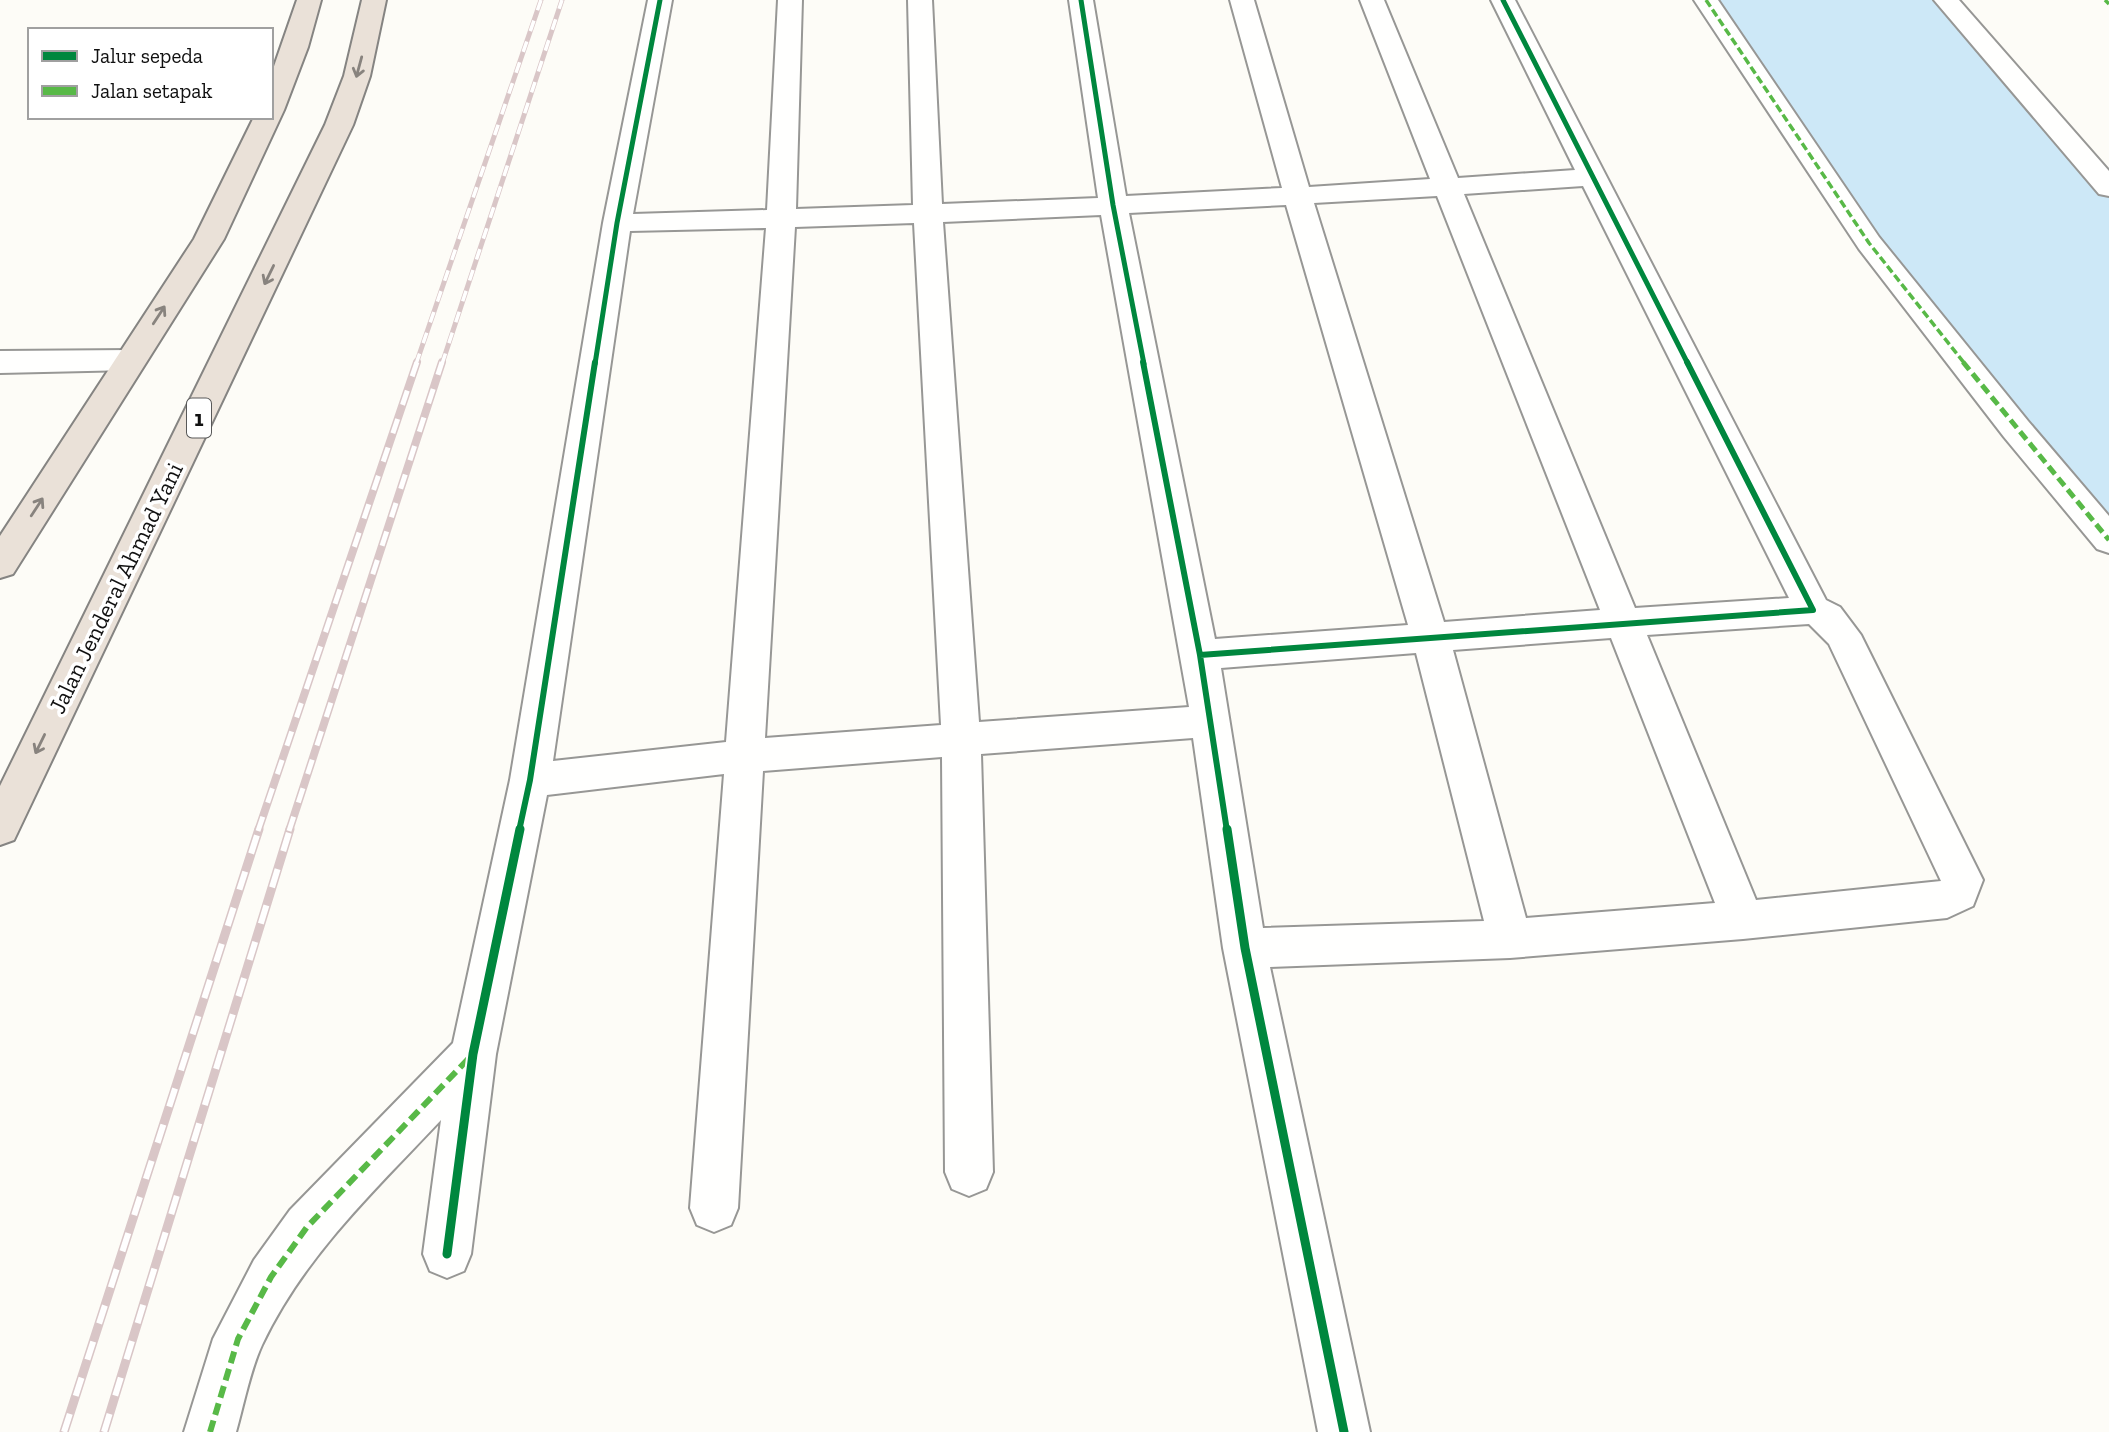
<svg xmlns="http://www.w3.org/2000/svg" width="2109" height="1432" font-family="'Zilla Slab',serif">
	<style>
		.water { fill: #cde8f7 }
		.lines { fill: none; stroke-linecap: round; stroke-linejoin: round }
		.minor-casing { stroke: #979795; stroke-width: 4 }
		.highway-casing { stroke: #858482; stroke-width: 4 }
		.minor { fill: #fffffe; fill-rule: evenodd }
		.highway { fill: #eae1d8; fill-rule: evenodd }
		.rail-far2-casing { stroke: #d9c6c7; stroke-width: 5 }
		.rail-far1-casing { stroke: #d9c6c7; stroke-width: 8 }
		.rail-casing { stroke: #d9c6c7; stroke-width: 9 }
		.rail-far2 { stroke: #fff; stroke-width: 3.5; stroke-dasharray: 11; stroke-linecap: butt }
		.rail-far1 { stroke: #fff; stroke-width: 5; stroke-dasharray: 15; stroke-linecap: butt }
		.rail { stroke: #fff; stroke-width: 6; stroke-dasharray: 19; stroke-linecap: butt }
		.quiet-far2 { stroke: #58b947; stroke-width: 3.5; stroke-dasharray: 8 3.5; stroke-linecap: butt }
		.quiet-far1 { stroke: #58b947; stroke-width: 5; stroke-dasharray: 10 5; stroke-linecap: butt }
		.quiet { stroke: #58b947; stroke-width: 6; stroke-dasharray: 12 6; stroke-linecap: butt }
		.cycleway-far2-casing { stroke: #fff; stroke-width: 9 }
		.cycleway-far1-casing { stroke: #fff; stroke-width: 10 }
		.cycleway-casing { stroke: #fff; stroke-width: 13 }
		.cycleway-far2 { stroke: #00873e; stroke-width: 5 }
		.cycleway-far1 { stroke: #00873e; stroke-width: 6 }
		.cycleway { stroke: #00873e; stroke-width: 9 }
		.oneway { stroke: #88837e }
		.labels { text-anchor: middle; stroke-width: 7; stroke-linejoin: round; paint-order: stroke }
		.shield { fill: #fff; stroke: #585858; stroke-width: 2 }
		.shield-label { font-size: 23px; font-weight: bold; fill: #111 }
		.street-label { font-size: 24px; fill: #111; stroke: #fff }
	</style>
	<rect width="100%" height="100%" fill="#fdfcf7"/>
	<!-- water -->
	<path class="water" d="M1706,0H1947L2109,187V540L2016,429Z"/>
	<g class="lines">
		<defs>
			<path id="minor" d="M648,0H672L633,214L767,210L778,0H802L796,209L913,205L908,0H932L942,204L1098,198L1069,0H1093L1126,196L1282,188L1230,0H1254L1309,187L1430,179L1360,0H1384L1458,178L1575,170L1491,0H1515L1826,600L1840,607L1861,635L1983,880L1973,906L1947,918L1743,939L1510,958L1270,967L1370,1432H1318L1223,948L1193,738L981,754L993,1172L986,1189L969,1196L952,1189L945,1172L942,757L763,771L738,1208L731,1225L714,1232L697,1225L690,1208L724,774L547,795L496,1054L471,1254L464,1271L447,1278L430,1271L423,1254L441,1120C375,1190 304,1256 262,1345C250,1371 244,1404 236,1432H184L213,1339L254,1260L290,1210L453,1043L510,780L603,223ZM1583,186L1789,598L1635,608L1464,194ZM1437,196L1600,610L1444,622L1314,203ZM1286,205L1408,625L1215,639L1129,213ZM1101,215L1189,707L979,722L943,222ZM914,223L941,725L765,738L795,227ZM766,228L726,742L553,761L630,231ZM1809,624L1829,644L1941,881L1756,900L1647,635ZM1611,638L1715,903L1526,918L1453,650ZM1416,653L1484,921L1263,928L1221,668Z
				M1694,0H1718L1879,237L2028,421L2109,516V553L2097,549L2004,437L1859,249Z
				M1934,0H1959L2109,171V196L2099,194Z
				M131,350L142,353L147,360L142,367L131,370L0,373V351Z"/>
			<path id="highway" d="M297,0H321L308,47L284,110L224,239L13,574L0,578V536L194,239L254,117H271V75Z
				M362,0H386L370,76L353,125L14,840L0,845V786L325,125L344,76Z"/>
		</defs>
		<!-- minor casing -->
		<use href="#minor" class="minor-casing"/>
		<!-- highway casing -->
		<use href="#highway" class="highway-casing"/>
		<!-- minor -->
		<use href="#minor" class="minor"/>
		<!-- highway -->
		<use href="#highway" class="highway"/>
		<defs>
			<path id="rail-far2" d="M416,364L541,0
				M442,364L562,0"/>
			<path id="rail-far1" d="M258,831L417,362
				M289,831L442,362"/>
			<path id="rail" d="M64,1432L259,829
				M104,1432L290,829"/>
		</defs>
		<!-- rail-far2 casing -->
		<use href="#rail-far2" class="rail-far2-casing"/>
		<!-- rail-far1 casing -->
		<use href="#rail-far1" class="rail-far1-casing"/>
		<!-- rail casing -->
		<use href="#rail" class="rail-casing"/>
		<!-- rail-far2 -->
		<use href="#rail-far2" class="rail-far2"/>
		<!-- rail-far1 -->
		<use href="#rail-far1" class="rail-far1"/>
		<!-- rail -->
		<use href="#rail" class="rail"/>
		<!-- quiet-far2 -->
		<path class="quiet-far2" d="M1706,0L1869,243L1965,364
			M2105,0L2109,4"/>
		<!-- quiet-far1 -->
		<path class="quiet-far1" d="M1963,362L2109,540"/>
		<!-- quiet -->
		<path class="quiet" d="M210,1432L238,1339L271,1277L307,1227L473,1054"/>
		<defs>
			<path id="cycleway-far2" d="M1081,0L1113,205L1144,364
				M1503,0L1688,364
				M595,364L617,223L660,0"/>
			<path id="cycleway-far1" d="M1143,362L1200,655L1227,831
				M1200,655L1813,610L1687,362
				M519,831L530,780L595,362"/>
			<path id="cycleway" d="M1227,829L1245,948L1344,1432
				M447,1254L473,1054L520,829"/>
		</defs>
		<!-- cycleway-far2 casing -->
		<use href="#cycleway-far2" class="cycleway-far2-casing"/>
		<!-- cycleway-far1 casing -->
		<use href="#cycleway-far1" class="cycleway-far1-casing"/>
		<!-- cycleway casing -->
		<use href="#cycleway" class="cycleway-casing"/>
		<!-- cycleway-far2 -->
		<use href="#cycleway-far2" class="cycleway-far2"/>
		<!-- cycleway-far1 -->
		<use href="#cycleway-far1" class="cycleway-far1"/>
		<!-- cycleway -->
		<use href="#cycleway" class="cycleway"/>
	</g>
	<!-- one-way arrows -->
	<defs><path id="oneway-shaft" d="M-6 0H5M1.5-3L5.5 0L1.5 3" fill="none" stroke-width="1.6" stroke-linecap="round" stroke-linejoin="round" transform="scale(1.75)"/></defs>
	<g class="oneway">
		<use href="#oneway-shaft" transform="translate(359 67) rotate(105)"/>
		<use href="#oneway-shaft" transform="translate(269 275) rotate(116)"/>
		<use href="#oneway-shaft" transform="translate(159 315) rotate(-57)"/>
		<use href="#oneway-shaft" transform="translate(37 507) rotate(-57)"/>
		<use href="#oneway-shaft" transform="translate(40 744) rotate(116)"/>
	</g>
	<g class="labels">
		<!-- shield labels -->
		<rect class="shield" x="187" y="398.5" width="24" height="39" rx="5"/>
		<g class="shield-label">
			<text x="199" y="426">1</text>
		</g>
		<!-- street labels -->
		<g class="street-label">
			<text transform="translate(116 588) rotate(-64)" y="8">Jalan Jenderal Ahmad Yani</text>
		</g>
	</g>
	<!-- legend -->
	<rect x="28" y="28" width="245" height="91" fill="#ffffff" stroke="#a0a0a0" stroke-width="2"/>
	<rect x="42" y="51" width="35" height="10" fill="#00873e" stroke="#a0a0a0" stroke-width="2"/>
	<text x="91" y="63" font-size="21" fill="#111111">Jalur sepeda</text>
	<rect x="42" y="86" width="35" height="10" fill="#58b947" stroke="#a0a0a0" stroke-width="2"/>
	<text x="91" y="98" font-size="21" fill="#111111">Jalan setapak</text>
</svg>
